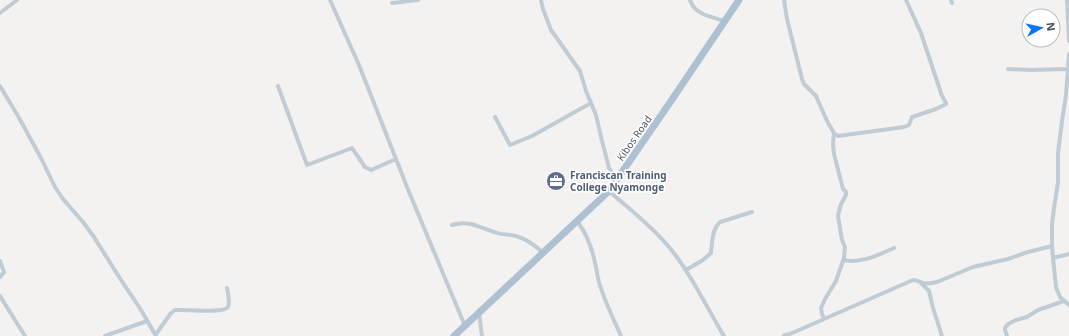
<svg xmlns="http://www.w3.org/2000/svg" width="1069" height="336" font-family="'Noto Sans',sans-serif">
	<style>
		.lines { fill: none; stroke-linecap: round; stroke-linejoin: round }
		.street { stroke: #c0ccd4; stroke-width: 4 }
		.primary { stroke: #aec1d2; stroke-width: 7 }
		.labels { text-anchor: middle; stroke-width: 3.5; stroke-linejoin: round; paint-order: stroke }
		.street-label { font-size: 10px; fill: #475561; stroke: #fff }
		.service-label { font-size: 10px; font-weight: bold; fill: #4e5e75; stroke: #fff; text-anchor: start }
	</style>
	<rect width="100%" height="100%" fill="#f4f1f1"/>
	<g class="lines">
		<!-- street -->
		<path class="street" d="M330,0L359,65L409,192L465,326
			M541,0L543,9L551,30L580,71L586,91L596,115L602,141L608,164L609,168L617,180
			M690,0C695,15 711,17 725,21
			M784,0L787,19L802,79L804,84L816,96L827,121L834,133L833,144L834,154L843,189L846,192V195L841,204L838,216L842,240L845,247L844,258L836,281L825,299L821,308L822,314L824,318
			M951,0L952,3
			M1067,0L1069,41
			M392,3L418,0
			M0,13L17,0
			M1069,54L1066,95L1062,121L1058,153V182L1054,208L1052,224V246L1053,258L1056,287L1060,297L1069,305
			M1008,69L1031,70L1068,69
			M0,86L18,116L41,158L55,187L63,199L83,222L94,237L121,280L141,310L156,336
			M278,86L307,165L352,148L365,167L371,170L396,159
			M495,117L510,145L532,136L591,103
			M834,133L838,136L904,127L909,125L912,117L936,109L946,104L945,101L942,96L921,33L906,0
			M609,191C629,209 652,226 669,247C690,272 707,308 724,336
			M577,221C587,234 592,248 595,263C597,269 597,276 599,282C604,300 613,318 621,336
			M452,225C470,220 478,227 494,232C501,235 509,234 516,236C526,239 536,246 543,253
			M1053,258L1069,254
			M843,260C861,264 878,255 894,248
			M0,261L4,272L0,277
			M686,270L703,260L711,253C712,243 712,229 720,222L752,212
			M921,283L929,291L933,308L942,336
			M0,296L25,336
			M479,313L482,336
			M156,334L171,313L175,310C184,309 224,314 228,307C230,304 228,292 227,288
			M105,336L147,321
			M784,336L785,335L790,334L913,280C917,280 919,282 923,283C928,284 933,283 937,282L973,267L1008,259L1028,252L1052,246
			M1007,336L1005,330V328L1008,324L1016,320L1027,317L1038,310L1064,301"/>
		<!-- primary -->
		<path class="primary" d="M454,336L609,191L671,101L739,0"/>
	</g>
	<!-- icons -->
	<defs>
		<symbol id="office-disc" viewBox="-11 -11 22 22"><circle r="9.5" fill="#5c6f8a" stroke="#fff"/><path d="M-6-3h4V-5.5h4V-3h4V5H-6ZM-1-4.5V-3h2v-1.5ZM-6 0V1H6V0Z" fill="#fff"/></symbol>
	</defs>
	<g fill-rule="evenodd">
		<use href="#office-disc" x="545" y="170" width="22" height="22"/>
	</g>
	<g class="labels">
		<!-- street labels -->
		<g class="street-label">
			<text transform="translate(634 138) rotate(-55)" y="4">Kibos Road</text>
		</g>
		<!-- service labels -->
		<g class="service-label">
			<text x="570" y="179">Franciscan Training<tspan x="570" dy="12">College Nyamonge</tspan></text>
		</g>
	</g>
	<!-- north arrow -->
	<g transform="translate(1041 28) rotate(82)"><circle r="19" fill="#ffffff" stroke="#b5bbc0"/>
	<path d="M0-3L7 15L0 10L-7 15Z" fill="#0776f8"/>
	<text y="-6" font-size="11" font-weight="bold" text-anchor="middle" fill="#475561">N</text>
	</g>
</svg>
